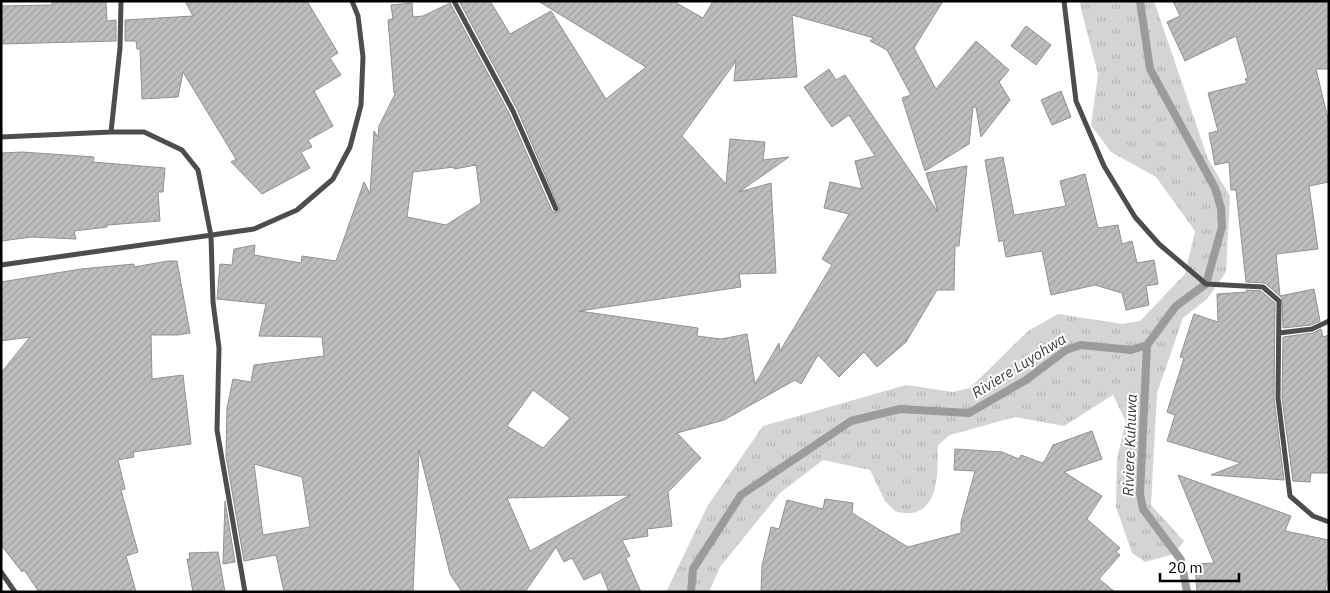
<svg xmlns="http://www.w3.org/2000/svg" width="1330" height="593" font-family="'IBM Plex Sans',sans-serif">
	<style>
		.grass { fill: url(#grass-tufts) }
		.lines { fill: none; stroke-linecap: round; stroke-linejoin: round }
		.stream { stroke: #9b9b9b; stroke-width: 8 }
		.building { fill: url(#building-hatch); stroke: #919191; fill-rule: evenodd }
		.street { stroke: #4d4d4d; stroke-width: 5 }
		.labels { text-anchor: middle; stroke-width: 4; stroke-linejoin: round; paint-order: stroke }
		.water-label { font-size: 15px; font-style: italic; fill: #3c3c3c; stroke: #fff }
	</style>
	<defs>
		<pattern id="grass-tufts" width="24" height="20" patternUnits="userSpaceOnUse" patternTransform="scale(1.25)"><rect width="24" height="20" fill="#d4d4d4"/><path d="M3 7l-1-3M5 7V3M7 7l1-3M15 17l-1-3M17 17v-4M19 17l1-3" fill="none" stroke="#b4b4b4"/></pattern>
		<pattern id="building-hatch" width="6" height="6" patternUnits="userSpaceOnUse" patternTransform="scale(1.25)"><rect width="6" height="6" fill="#bdbdbd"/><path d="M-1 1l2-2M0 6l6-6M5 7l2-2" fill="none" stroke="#a1a1a1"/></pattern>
	</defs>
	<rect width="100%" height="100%" fill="#fff"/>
	<!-- grass -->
	<path class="grass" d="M1079,1H1154L1208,159L1230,196L1226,272L1207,299L1183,318L1157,393L1151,505L1184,541L1174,554L1145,562L1132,553L1116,507L1117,458L1126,422L1113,395L1064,426L1015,417L950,435L938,445C937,467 941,508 912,513C907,514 901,512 896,512L885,501L870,470L823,460L780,493L720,567L709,592H664L667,590L708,505L763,426L906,385L953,392L970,388L1028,331L1058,314L1123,324L1140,321L1185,274L1195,231L1156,177L1111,152L1091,125L1098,74Z"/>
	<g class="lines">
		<!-- stream -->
		<path class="stream" d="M1147,345L1140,494L1143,509L1181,560L1187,592
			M691,592L693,569L741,495L851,421L900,409L969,413L1026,380L1066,350L1081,345L1131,350L1147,345L1176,306L1206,284L1222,227L1221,208L1215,188L1150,69L1140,1"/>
	</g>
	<!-- building -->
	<path class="building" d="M52,1H106L107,21L116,20V41L1,44V6L52,5Z
		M185,1H307L338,53L330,58L341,75L314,91L333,126L308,140L312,147L301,152L310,168L262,194L231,162L236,159L183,72L178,97L142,99L140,49H137L136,41H125V20L193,16Z
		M459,1H490L510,34L551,11L606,99L646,67L538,1H673L703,18L713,1H943L914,48L936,89L976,41L1009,70L999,82L1010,100L981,137L976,107H973L969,144L925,171L902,98L911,95L887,50L870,41L874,38L792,15L797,77L734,81L736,61L682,136L726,184L730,139L765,142L763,160L789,157L739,192L771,183L776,273L739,274L741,287L579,311L698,328L697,336L721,339L747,334L755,384L779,343L780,351L832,265L822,259L849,214L824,208L830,182L862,189L855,161L875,156L849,115L832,127L804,87L829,69L836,80L845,75L938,212L926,173L967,166L959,246H955L954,290H937L906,342L877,367L864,352L839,377L818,355L801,384L795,380L724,420L677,433L701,458L668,492L672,526L647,529L648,536L622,540L630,556L626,558L641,592H609L601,572L584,580L572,558L564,562L556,547L525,592H462L450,574L419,450L413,592H284L276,555L244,561L226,456L227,408L233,379L251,382L254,365L324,356L322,337L259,336L266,304L217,299L220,264L232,265L234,249L255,245L254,255L301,263L302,256L336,261L364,182L370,194L374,131L378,137L379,126L396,92L394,93L388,20L393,19L391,5L412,3L413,17L423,16L450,3L509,113L552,211L556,213L560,210L517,109ZM476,165L481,203L446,225L407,217L413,172L454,167V169ZM533,390L570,418L543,448L507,426ZM254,464L302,477L310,527L263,535ZM630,495L530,551L507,498Z
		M1173,1H1329V69H1316L1329,123V182L1309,186L1318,249L1276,254L1280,296L1314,289L1320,321L1311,325L1283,328L1282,298L1265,283L1246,282L1236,190H1231L1229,162L1215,165L1209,133L1218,131L1208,93L1247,83L1245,79L1248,78L1236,36L1185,61L1167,22L1180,16Z
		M1026,26L1051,45L1036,65L1011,46Z
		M1061,91L1071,117L1052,125L1041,100Z
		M22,152L94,157L93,162L165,168L163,192H158L160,221L107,225V227L74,231L76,239L32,237L1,241V153Z
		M1003,157L1014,215L1066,206L1060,181L1085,174L1098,228L1118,225L1122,244L1132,241L1137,263L1154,260L1158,284L1146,286L1149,305L1126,310L1122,293L1095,285L1051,295L1042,251L1006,257L1003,240L999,242L985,160Z
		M168,261H177L190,333L177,335H151L152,379L183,375L191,444L133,452L134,457L118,460L125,489L121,490L138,552L126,556L136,592H39L24,570L22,572L1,545V373L30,337L1,341V282L81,269L134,264V267Z
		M1246,290L1261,291L1275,303L1274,398L1284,480L1211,475L1241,463L1167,441L1175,415L1167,412L1184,358L1180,357L1194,314L1218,322L1217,294L1247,292Z
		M1321,329L1323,337L1329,335V473H1311L1310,482L1293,481L1282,398L1283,337L1313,333Z
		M1092,431L1102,459L1064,472L1102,496L1087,519L1120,548L1116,552L1120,555L1099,579L1115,592H761L762,566L771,527L779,529L787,500L823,509L825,499L853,503L852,513L908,547L961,533V522L975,471L954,470L955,449L1002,452L1019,459L1021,455L1042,463L1044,462L1053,445Z
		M1178,475L1291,516L1285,531L1329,540V571L1325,592H1197L1195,564L1214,563Z
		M225,501L235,562L223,564Z
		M218,552L225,592H193L187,559H190L189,553Z"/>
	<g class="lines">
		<!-- street -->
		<path class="street" d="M454,1L513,111L556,209
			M1064,1L1076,101L1104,166L1135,217L1159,244L1206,284L1263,287L1279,301L1278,398L1290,496L1313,516L1329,522
			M111,132L120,48L121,1
			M1,137L111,132H144L182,150L198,170L211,236L213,302L219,348L217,430L245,592
			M1,265L254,229L297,210L333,179L350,147L361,105L363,57L358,16L352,1
			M1279,333L1312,329L1329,321
			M1,572L15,592"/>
	</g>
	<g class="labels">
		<!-- water labels -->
		<g class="water-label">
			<text transform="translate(1019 366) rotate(-32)" y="5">Riviere Luyohwa</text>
			<text transform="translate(1130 445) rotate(-88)" y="5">Riviere Kuhuwa</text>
		</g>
	</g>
	<!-- border -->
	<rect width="1330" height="593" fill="none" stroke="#000000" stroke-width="5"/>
	<!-- scale -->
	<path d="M1160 573v8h79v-8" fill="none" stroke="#000000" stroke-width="2.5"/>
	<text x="1168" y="573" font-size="15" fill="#000000" stroke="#ffffff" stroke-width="4" paint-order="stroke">20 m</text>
</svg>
